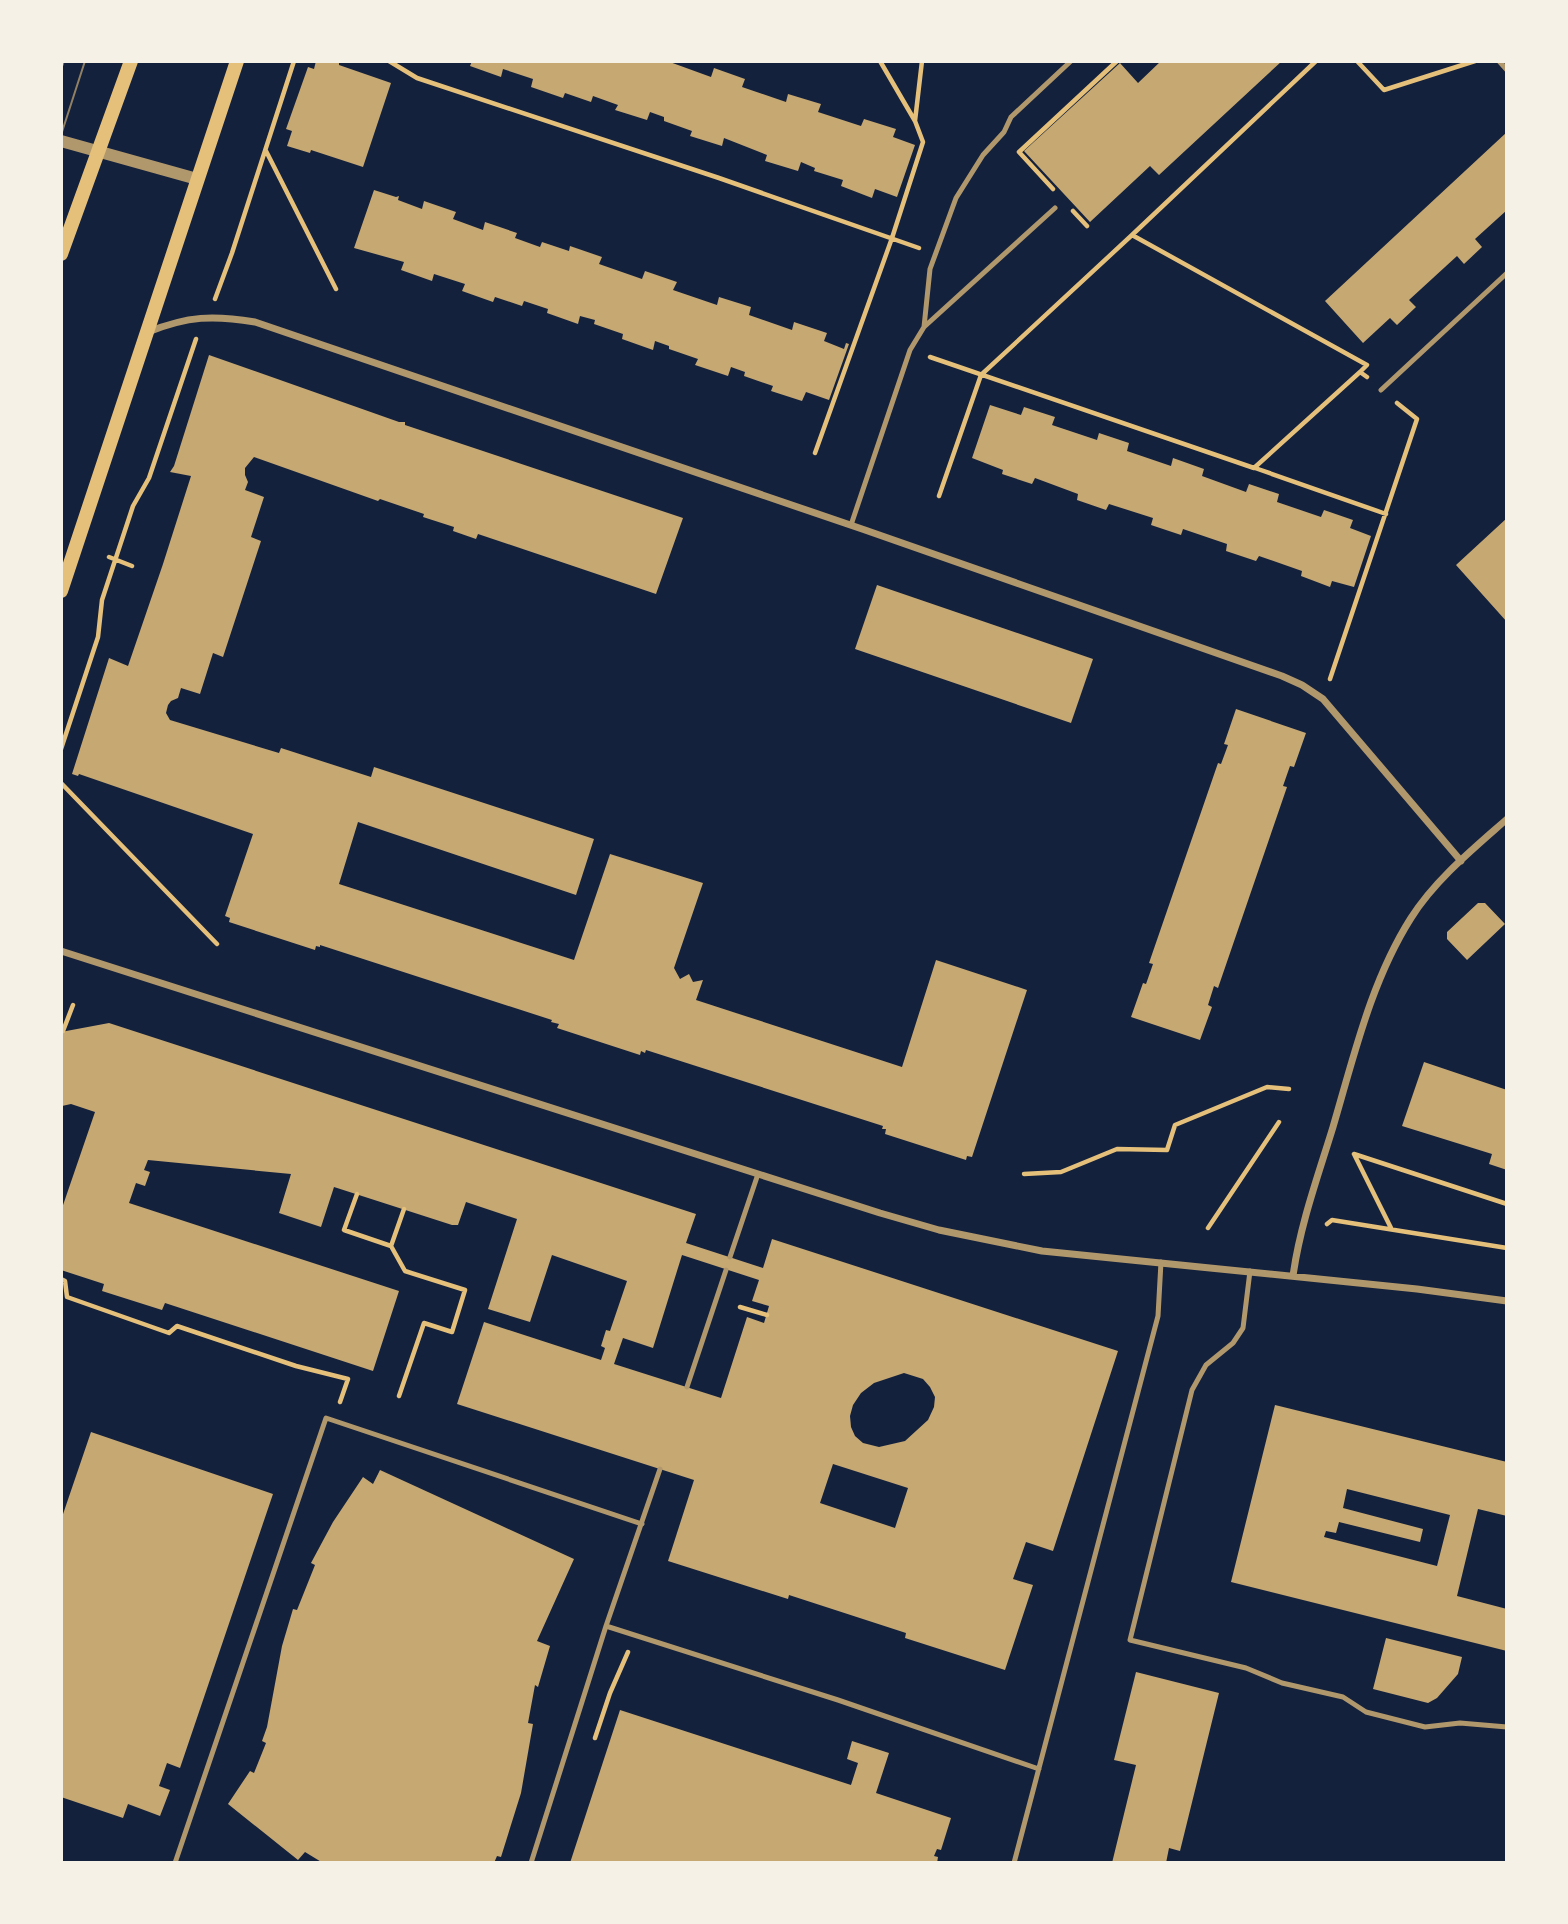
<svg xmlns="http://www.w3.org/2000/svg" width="1568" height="1924" font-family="Lato,sans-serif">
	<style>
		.building { fill: #c6a872; fill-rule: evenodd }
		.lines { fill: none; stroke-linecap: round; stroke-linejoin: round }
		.path { stroke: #e5c07b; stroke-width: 4.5 }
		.service { stroke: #b1986c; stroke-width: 5 }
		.minor { stroke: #b1986c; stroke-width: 7 }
		.tertiary { stroke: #b1986c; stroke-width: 12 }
		.secondary { stroke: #e5c07b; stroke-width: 14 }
		.tram { stroke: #918062; stroke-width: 2 }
	</style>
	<rect width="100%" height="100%" fill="#14213d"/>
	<!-- building -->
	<path class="building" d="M316,61H336L339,62V65L391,83L363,167L311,150L310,153L287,146L292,131L286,129L308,67L314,69Z
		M472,61H667L711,77L714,68L745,79L742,87L786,102L788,94L821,104L818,112L861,126L864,119L896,129L893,137L915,145L897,197L875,189L872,198L841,186L843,180L814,171L815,168L801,162L798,171L765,161L767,155L724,138L722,146L690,136L692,131L664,121V117L650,112L647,120L615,110L618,105L593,96L591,102L565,93L563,98L531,87L533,79L503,69L501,77L470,66Z
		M1161,61H1282L1159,175L1150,166L1090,222L1024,151L1120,63L1138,83Z
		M1507,132V210L1475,239L1482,247L1464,264L1457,256L1409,300L1416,307L1397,325L1390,318L1363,343L1325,301Z
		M374,190L396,197L399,196L398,200L422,209L424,201L456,212L453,219L483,230L485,222L517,233L515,238L540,247L542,242L569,251L570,246L602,257L599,264L642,279L645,271L677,282L673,290L717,305L719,297L751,307L749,315L792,330L794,322L827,333L824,341L844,349L846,343L849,344L829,400L806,392L802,401L771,391L773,386L744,376L745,372L731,367L728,376L695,365L698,359L669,349V346L655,341L653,350L622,339L623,334L594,324L595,320L580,316L578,324L547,313L548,309L524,301L522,306L495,297L493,302L462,291L465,284L434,274L432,281L401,270L404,262L354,248Z
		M209,355L399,422H405V425L450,440L683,518L656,594L478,534L476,539L453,531L454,527L423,517L424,514L380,499L378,501L254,457L245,468V475L248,482L245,490L264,497L251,537L261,541L223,657L213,653L200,694L181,688L178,698L171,701L168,705L166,713L170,720L279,753L281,748L371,777L374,767L594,839L576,895L358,822L339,884L574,960L610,854L703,883L674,968L680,979L689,974L693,982L703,980L696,1000L902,1067L936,960L1027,990L972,1157L967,1156L966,1160L885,1134L886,1129H882L883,1126L646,1050L645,1053L641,1051L640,1055L557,1028L559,1024L551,1022L552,1020L320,945V947L316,946L315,950L229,922L230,918L225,916L253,834L79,774L78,776L72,774L109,658L128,666L163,564L191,476L170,472L174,466Z
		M990,405L1021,415L1024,407L1055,417L1052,425L1097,440L1099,433L1129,443L1127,451L1171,466L1173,458L1204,469L1202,476L1246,492L1249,484L1279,494L1277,502L1321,517L1324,510L1353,520L1350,528L1371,536L1354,587L1332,581L1330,587L1301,576L1302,571L1259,556L1256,561L1226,551L1227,544L1183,529L1181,535L1151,525L1153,518L1109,504L1106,510L1077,500L1078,494L1035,478L1032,484L1002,474L1003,470L972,458Z
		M1507,518V622L1456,565Z
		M877,585L1093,659L1071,723L855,649Z
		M1236,709L1306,733L1294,767L1290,766L1283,786L1287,787L1218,988L1214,986L1208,1005L1212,1007L1200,1040L1131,1017L1143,983L1146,984L1153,964L1149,963L1218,763L1221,764L1228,745L1224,744Z
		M1478,903H1485L1505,924L1467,960L1447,939V932Z
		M109,1023L696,1214L686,1243L763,1268L772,1239L1118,1351L1053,1551L1026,1542L1013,1579L1033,1585L1005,1670L905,1638L906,1633L789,1595L788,1599L668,1561L694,1480L457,1404L484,1322L601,1360L605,1348L601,1346L606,1330L610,1331L627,1281L552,1255L530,1322L488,1309L517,1219L466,1202L458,1225H452L334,1187L321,1227L279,1213L291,1174L148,1160L144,1170L150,1172L145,1186L136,1183L129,1203L399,1291L373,1371L165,1303L162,1310L102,1291L104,1284L61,1270V1211L95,1112L71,1104L62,1106L61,1032ZM682,1255L759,1280L752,1301L769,1306L764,1323L747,1317L721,1398L614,1364L623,1338L653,1348ZM904,1373L923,1379L930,1387L935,1397L934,1407L928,1420L905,1441L879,1447L863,1443L855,1436L851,1427L850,1416L853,1405L861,1393L874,1383ZM833,1464L908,1488L895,1528L820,1503Z
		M1424,1062L1507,1090V1170L1489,1164L1492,1154L1402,1126Z
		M1275,1405L1507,1462V1516L1478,1509L1457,1596L1507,1609V1651L1231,1582ZM1347,1489L1450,1515L1437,1566L1324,1537L1326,1531L1336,1533L1339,1522L1420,1542L1423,1529L1343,1508Z
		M91,1432L273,1494L180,1768L167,1763L159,1786L170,1790L160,1816L128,1804L123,1818L61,1797V1520Z
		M380,1470L574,1559L537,1641L550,1646L538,1687L535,1685L528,1723L533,1724L521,1793L501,1857L497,1856L494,1863H323L305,1852L298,1860L228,1804L250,1771L254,1773L266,1743L262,1741L267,1727L282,1646L293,1609L297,1610L315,1565L311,1563L333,1522L363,1477L373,1484Z
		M1386,1638L1462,1657L1458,1674L1437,1698L1428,1703L1373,1689Z
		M1136,1672L1219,1693L1180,1851L1169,1848L1166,1863H1112L1136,1765L1114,1760Z
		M620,1710L851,1785L858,1763L847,1759L852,1741L889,1753L876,1793L951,1818L941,1850L937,1849L934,1856L938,1857L937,1863H570Z"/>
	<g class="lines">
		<!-- path -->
		<path class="path" d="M389,61L417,78L719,178L919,248
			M880,61L915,121
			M1357,61L1384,90L1475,61
			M266,151L336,289
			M1053,189L1019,152L1117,61
			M1073,211L1087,226
			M1132,235L1316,61
			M215,299L232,253L294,61
			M930,357L1254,468L1360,372
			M815,453L892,238L923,142L915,121L922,61
			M1255,468L1386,514
			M939,496L981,375L1132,235L1367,365L1360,372L1367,377
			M109,557L132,566
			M1330,679L1417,419L1397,403
			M61,749L98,637L102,600L133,506L149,478L196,339
			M62,784L217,944
			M63,1031L73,1005
			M1354,1154L1507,1204
			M1354,1154L1391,1228
			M1024,1174L1061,1172L1117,1149L1167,1150L1175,1125L1267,1087L1289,1089
			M357,1194L344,1230L391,1246
			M1327,1224L1332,1220L1507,1248
			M1208,1228L1279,1122
			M61,1279L65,1281L67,1297L169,1333L177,1326L296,1366L348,1379L340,1402
			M740,1307L767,1315
			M399,1396L424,1323L452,1332L465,1290L405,1271L391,1246L404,1209
			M595,1738L610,1693L628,1652"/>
		<!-- service -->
		<path class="service" d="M1499,61L1507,70
			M924,327L1055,208
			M1381,390L1507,273
			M851,525L910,350L924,327L930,269L956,198L983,155L1004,132L1011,117L1071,61
			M730,1257L758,1174
			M1250,1271L1243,1328L1233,1343L1206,1365L1192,1390L1130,1640L1246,1668L1282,1683L1343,1697L1366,1712L1425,1727L1460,1723L1507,1727
			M687,1387L726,1270
			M606,1626L838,1700L1039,1769
			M175,1863L326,1418L642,1524
			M531,1863L606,1626L660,1469
			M1014,1863L1158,1316L1161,1262"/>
		<!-- minor -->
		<path class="minor" d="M148,332C188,316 213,315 255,322L865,530L1282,676L1302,685L1323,699L1461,861
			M61,951L880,1213L939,1230L1042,1251L1417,1289L1507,1301
			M1293,1276C1300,1225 1318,1176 1333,1127C1354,1056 1371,981 1411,918C1435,880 1473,849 1507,819"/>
		<!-- tertiary -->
		<path class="tertiary" d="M61,141L197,179"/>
		<!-- secondary -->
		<path class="secondary" d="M61,254L131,61
			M61,591L237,61"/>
		<!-- tram -->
		<path class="tram" d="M61,69L64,61
			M61,135L85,61"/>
	</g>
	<!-- border -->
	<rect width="1568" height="1924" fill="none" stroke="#f6f1e7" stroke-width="126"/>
</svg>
